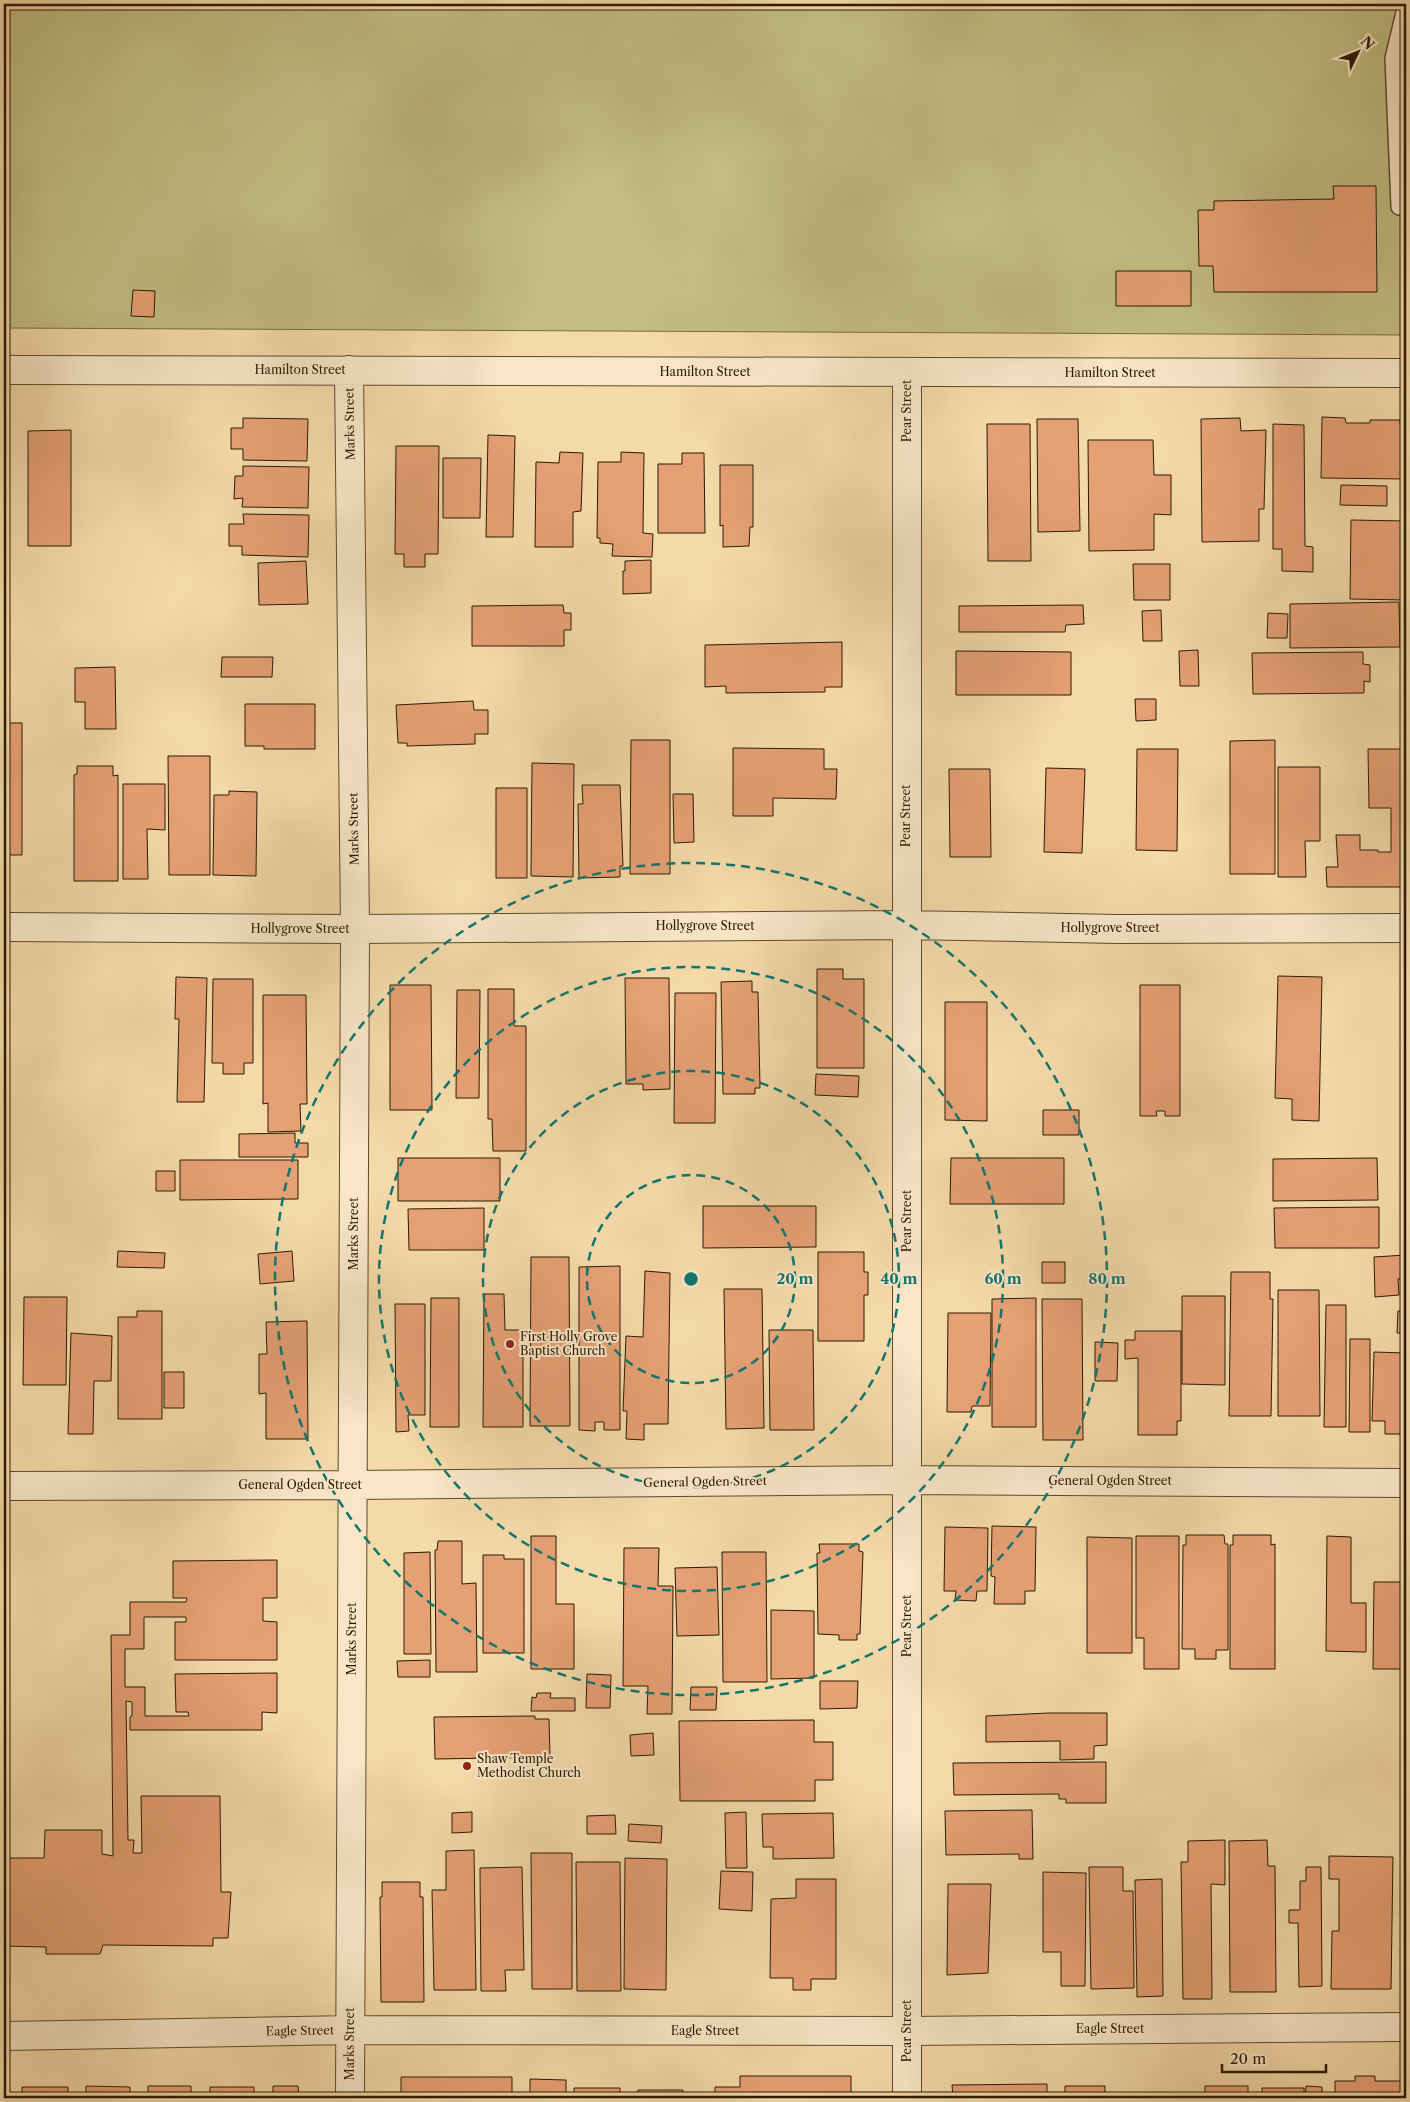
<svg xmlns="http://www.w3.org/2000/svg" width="1410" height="2102" font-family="'Libre Caslon Text',serif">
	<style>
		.green { fill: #c2bd83; stroke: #766c42 }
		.building { fill: #e6a075; stroke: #2b1a01 }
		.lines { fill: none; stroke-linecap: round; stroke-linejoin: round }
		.lane-casing { stroke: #5d4a2b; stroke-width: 18 }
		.street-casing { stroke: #5d4a2b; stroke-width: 30 }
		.lane { stroke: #f8e6c7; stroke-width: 15 }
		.street { stroke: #f8e6c7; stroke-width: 28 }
		.ring { fill: none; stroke: #0f766e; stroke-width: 2.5; stroke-dasharray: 9 6 }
		.poi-dot { fill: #8f2418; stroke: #f8e6c7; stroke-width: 2 }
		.labels { text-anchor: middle; stroke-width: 4; stroke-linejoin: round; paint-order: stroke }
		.street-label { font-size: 12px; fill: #2b1a01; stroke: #f8e6c7 }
		.poi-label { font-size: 12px; fill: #2b1a01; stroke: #f8e6c7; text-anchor: start }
		.centre { fill: #0f766e; stroke: #f8e6c7; stroke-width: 2.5 }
		.ring-label { font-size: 15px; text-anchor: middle; font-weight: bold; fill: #0f766e; stroke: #f8e6c7; stroke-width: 4; stroke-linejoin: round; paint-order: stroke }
	</style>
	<rect width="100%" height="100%" fill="#f4d9a9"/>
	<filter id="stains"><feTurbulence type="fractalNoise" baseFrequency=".004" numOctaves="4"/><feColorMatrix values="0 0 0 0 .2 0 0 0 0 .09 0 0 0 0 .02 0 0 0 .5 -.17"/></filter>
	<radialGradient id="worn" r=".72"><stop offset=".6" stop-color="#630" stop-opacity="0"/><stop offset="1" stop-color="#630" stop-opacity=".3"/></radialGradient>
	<!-- green -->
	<path class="green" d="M4,4H1406V335L4,328Z"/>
	<!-- building -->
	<path class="building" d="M1333,186H1376L1377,292H1214L1213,266H1199L1198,210H1214V201L1334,199Z
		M1116,271H1191V306H1116Z
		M133,290L155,291L154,317L131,316Z
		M1322,417L1345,418L1346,423H1370V420H1400V424L1405,425V479L1321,478Z
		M243,418L308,419L307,461L243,460V449H231V428H243Z
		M1240,418L1241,431L1266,430L1264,509H1259V541L1202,542L1201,419Z
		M1037,419H1078L1080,531L1038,532Z
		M987,424H1030L1031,561H988Z
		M1273,424L1304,425L1305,546L1313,547V572L1282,571V549H1273Z
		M71,430V546H28V431Z
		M488,435L515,436L513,537H486Z
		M1088,440H1153L1154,475H1171V515L1154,514V550L1089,551Z
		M396,446H439L438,554H425V567H404V554H395Z
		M560,452L583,453L581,511L573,512V547H535L536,462L559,463Z
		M621,452L644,453L643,533L653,534L652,557L612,556L613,544L600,543V538H597L598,462H621Z
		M682,453H704L705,533H658V464H682Z
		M443,458H481L480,518H443Z
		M720,465H753V527H750L749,546L723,547V525L720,526Z
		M243,466L309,467L308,508L242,507L243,498L234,499L235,476H243Z
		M1341,485L1387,486V506L1340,505Z
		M243,514L309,515L308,557L242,555V546H229V524H244Z
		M1351,520L1406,521V600L1350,599Z
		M651,560V593L623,594V571H625V561Z
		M306,561L308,604L259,605L258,563Z
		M1133,564H1170V600H1134Z
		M1399,602L1400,647L1290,648V604Z
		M563,605L564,613H571V630H564V646H472V606Z
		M1083,605L1084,624L1066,625L1065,632H959V606Z
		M1161,610L1162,641H1143L1142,611Z
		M1268,613L1288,614L1287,638H1267Z
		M842,642V687H825V692L726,693V686L705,687V645Z
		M1198,650L1199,686H1180L1179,651Z
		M956,651L1071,652V695H956Z
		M1363,652V664L1370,665V682L1364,681V693L1253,694L1252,653Z
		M222,657H273L272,677H221Z
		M115,667L116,729H85V702H75V668Z
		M1135,699H1156V720L1136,721Z
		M473,701L474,710H488V734H475V744L407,746V743H398L396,705Z
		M245,704H315V749H264V746H245Z
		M4,723H22V855H4Z
		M631,740H670V874H630Z
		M1275,740V874H1230V741Z
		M733,748L824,749V769H837L836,799L773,798V816H733Z
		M1137,749H1178L1177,851L1136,850Z
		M1368,749H1406V887H1327L1326,867H1338L1336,835H1360V850H1378V852H1391V808H1369Z
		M168,756H210V875H169Z
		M532,763L574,764L573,877L531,876Z
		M77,766H113V776L118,775V881H74V775L77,774Z
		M1278,767H1320V841H1305L1306,877H1278Z
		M1046,768L1085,769L1082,853L1044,852Z
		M949,769H990L991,857H950Z
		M123,784H165V830L147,829L148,879H123Z
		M582,785H620L623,866H620V877L579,878L578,804H583Z
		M496,788H527V878H496Z
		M229,791L257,792L256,876L213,875L214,795H229Z
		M673,794H693L694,842L674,843Z
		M817,969H843V979H864V1068H817Z
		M1278,976L1322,977L1319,1121L1292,1120V1099L1275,1098Z
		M176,977L207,978L204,1102H177L179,1019H175Z
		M625,978H669L670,1089L643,1090V1084H626Z
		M213,979H253V1063H244V1074H223V1063H212Z
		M752,981V992H758L760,1088H755V1094H723L721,982Z
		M390,985H431L432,1110H390Z
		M1140,985H1180V1116H1165V1111H1156L1157,1116H1140Z
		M488,989H514V1026H526V1151H493L492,1119H488Z
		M457,990H480L479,1098H456Z
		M675,993H716L715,1123H674Z
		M263,995H306L307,1104H300L301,1131L268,1132V1103L263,1104Z
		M945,1002H987V1121L945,1120Z
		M816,1074L859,1076L858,1097L815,1095Z
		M1043,1110H1079V1135H1043Z
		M295,1133V1143H308V1157H239V1134Z
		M398,1158H500V1201H398Z
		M951,1158H1064V1204H950Z
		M1377,1158L1378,1200L1273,1201V1159Z
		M180,1160H298V1199L180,1200Z
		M156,1171H175V1191H156Z
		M703,1206H816V1247L703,1248Z
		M1379,1207V1248H1275L1274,1208Z
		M484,1208V1250H409L408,1209Z
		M118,1251L165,1253L164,1268L117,1267Z
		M292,1251L294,1281L260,1284L258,1254Z
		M818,1252H864V1272H868V1295H864V1341H818Z
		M1406,1255V1279H1398L1399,1295L1375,1297L1374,1257Z
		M531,1257H569L570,1426H530Z
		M1042,1262H1065V1283H1042Z
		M620,1266V1430H604V1422H595V1431L579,1430V1267Z
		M645,1271L670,1273L668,1424H644V1440L626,1439L627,1411H623L626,1336L643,1337Z
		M1231,1272H1270V1299H1273L1271,1416H1229Z
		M724,1289H762L764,1428L726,1429Z
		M1278,1290H1319L1320,1416H1278Z
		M484,1294H504L505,1330H523V1427H483Z
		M1182,1296H1225V1385L1182,1384Z
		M24,1297H67L66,1385H23Z
		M431,1298H459V1427H430Z
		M1036,1298V1427H992V1299Z
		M1042,1299H1082L1083,1440H1043Z
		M395,1304H425V1415H408L409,1431L396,1432Z
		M1326,1305H1346V1427H1324Z
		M137,1311H162V1419H118V1317H137Z
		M1398,1311H1406V1333H1397Z
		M948,1313H991L990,1406H972L971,1412H947Z
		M307,1321L308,1439H266V1393L259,1394V1354H267L266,1322Z
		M769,1330H813L814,1430H770Z
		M1135,1331H1181V1421H1177V1435H1138V1358L1125,1359V1340H1135Z
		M71,1333L112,1336L111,1381H94L93,1434H68Z
		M1350,1339H1370V1432H1349Z
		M1095,1342L1118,1343L1117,1381H1095Z
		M1374,1352L1406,1353V1434H1385V1421H1372Z
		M164,1372H184V1408H164Z
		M992,1526L1036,1527L1035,1591H1025V1604H994L995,1577L991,1576Z
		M945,1527L988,1528L987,1591H977L976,1601L955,1600L956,1591H944Z
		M1186,1535H1224L1225,1544H1228V1650H1216V1659H1195V1649H1182L1183,1545H1186Z
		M1233,1535H1271V1545L1275,1544V1669H1230V1545H1233Z
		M531,1536H556V1604H574V1669H531Z
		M1136,1536H1179V1669H1144V1638H1136Z
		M1327,1536L1351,1537V1603H1366V1652L1326,1651Z
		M1087,1537L1132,1538V1653H1087Z
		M438,1541H462V1584L476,1583L477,1672H436L435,1550H437Z
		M819,1544H859V1551L863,1552L860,1634H857V1640H839V1635L818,1634L817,1553H820Z
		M624,1548H659L658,1586H673L672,1714H647L648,1686H623Z
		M430,1552L431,1654H404V1553Z
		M722,1552H766L767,1682H723Z
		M483,1555H504V1559H524V1653H483Z
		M277,1560V1598H263V1621L277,1622V1660H175V1622H186V1617H144V1649H125V1687H145V1716H189L188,1712H176L175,1674L277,1673V1713L262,1712V1730H130V1717L132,1716V1702L126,1701L128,1840H134L133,1853H142L141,1796H220L221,1892H231L228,1938H213V1946L103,1945L100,1954H46V1947L4,1946V1858H44L45,1830H102V1854L113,1856L111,1635H130V1602H186L187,1598H173V1561Z
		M717,1567L719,1635L677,1636L675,1568Z
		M1374,1582H1406V1669H1373Z
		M771,1610L814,1611V1678L771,1679Z
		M430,1660V1677H398L397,1661Z
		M587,1674L611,1675L610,1708H586Z
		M820,1681H858L857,1708L820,1709Z
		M691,1687H717L716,1710H690Z
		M537,1693H551L550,1698H575V1711H531L532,1697L536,1698Z
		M1048,1713H1107V1745L1094,1746V1759L1060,1760V1741L986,1742V1716Z
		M535,1716V1719H549L550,1757L435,1759L434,1717Z
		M814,1720V1742H833V1780H815V1801H680L679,1721Z
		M653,1733L654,1755L631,1756L630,1735Z
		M1106,1762V1803H1066V1799H1059V1794L954,1795L953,1763Z
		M1032,1810L1033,1859H1019V1854L946,1855L945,1811Z
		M472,1812V1832L452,1833V1813Z
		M746,1812L747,1868H726L725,1813Z
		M833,1813L834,1858L773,1859V1847H763L762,1814Z
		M615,1815L616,1834H587V1816Z
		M629,1824L662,1826L661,1843L628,1841Z
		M1225,1840V1885L1211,1884L1212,1999H1183L1181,1862H1188V1841Z
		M1267,1840L1268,1866H1275L1276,1992H1230L1229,1841Z
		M474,1850L476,1990H434L432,1890H446V1851Z
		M531,1853H572V1989H532Z
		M1329,1856L1393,1857L1391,1989H1331L1332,1931H1339V1879H1329Z
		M625,1858L667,1859L666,1990L624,1989Z
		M576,1862H620L621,1991H577Z
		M522,1867L524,1970H505L506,1991H481L480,1868Z
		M1089,1867H1123V1891H1133L1134,1988L1091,1989Z
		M1306,1867H1321L1322,1986L1299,1987L1298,1923H1289V1910H1300V1881H1306Z
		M721,1871L753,1872L752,1911L719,1909Z
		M1043,1872L1086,1873L1085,1986H1061V1952H1043Z
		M796,1879H836V1979H811V1990H793V1978H770L771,1899L796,1898Z
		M1162,1879L1163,1996L1137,1997L1135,1880Z
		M382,1882H420V1897H423L424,2002H381L380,1897H382Z
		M948,1884H991L988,1973L947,1975Z
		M740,2076H851V2098H715V2087H740Z
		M1355,2076H1375V2081H1406V2098H1335V2081H1355Z
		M401,2077H512V2098H401Z
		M530,2079L566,2080V2098H530Z
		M1047,2084V2098H953L952,2085Z
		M86,2086L130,2087V2098H86Z
		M148,2086H191V2098H148Z
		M273,2086H298L299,2097L316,2098H273Z
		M1065,2086H1105V2096H1109V2098H1065Z
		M1205,2086H1248V2098H1205Z
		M1306,2086L1322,2087V2098H1305Z
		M22,2087H68V2098H22Z
		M210,2087H254V2098H210Z
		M574,2088H620V2098H574Z
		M1262,2088H1304V2098H1262Z
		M638,2090H683V2098H638Z"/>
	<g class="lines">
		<defs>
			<path id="lane" d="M1399,207L1393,58L1406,4"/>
			<path id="street" d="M4,370L1406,373
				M349,370L355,929L350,2098
				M4,927L355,929L906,925L1118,929L1406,928
				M4,1486L352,1485L908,1480L1406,1483
				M4,2036L350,2030L907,2031L1406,2027
				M907,2098V373"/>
		</defs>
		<!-- lane casing -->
		<use href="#lane" class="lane-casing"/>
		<!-- street casing -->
		<use href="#street" class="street-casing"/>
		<!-- lane -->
		<use href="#lane" class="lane"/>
		<!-- street -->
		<use href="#street" class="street"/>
	</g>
	<!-- distance rings -->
	<g class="ring">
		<circle cx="691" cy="1279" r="104"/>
		<circle cx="691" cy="1279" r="208"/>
		<circle cx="691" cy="1279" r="312"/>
		<circle cx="691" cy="1279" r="416"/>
	</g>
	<!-- markers -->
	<g class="poi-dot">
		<circle cx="510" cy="1344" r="5"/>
		<circle cx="467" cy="1766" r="5"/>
	</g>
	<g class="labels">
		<!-- street labels -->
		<g class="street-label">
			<text x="300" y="374">Hamilton Street</text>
			<text x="705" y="376">Hamilton Street</text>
			<text x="1110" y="377">Hamilton Street</text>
			<text transform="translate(907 411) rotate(-90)" y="4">Pear Street</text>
			<text transform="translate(350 424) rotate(-91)" y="4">Marks Street</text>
			<text transform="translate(906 816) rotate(-90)" y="4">Pear Street</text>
			<text transform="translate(354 829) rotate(-91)" y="4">Marks Street</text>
			<text x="705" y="930">Hollygrove Street</text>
			<text x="1110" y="932">Hollygrove Street</text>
			<text x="300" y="933">Hollygrove Street</text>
			<text transform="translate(907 1221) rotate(-90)" y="4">Pear Street</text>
			<text transform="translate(354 1234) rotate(-90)" y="4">Marks Street</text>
			<text x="1110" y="1485">General Ogden Street</text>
			<text transform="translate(705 1482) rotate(-1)" y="4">General Ogden Street</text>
			<text x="300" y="1489">General Ogden Street</text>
			<text transform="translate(907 1626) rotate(-90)" y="4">Pear Street</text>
			<text transform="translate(352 1639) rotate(-90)" y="4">Marks Street</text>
			<text x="1110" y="2033">Eagle Street</text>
			<text transform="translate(300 2031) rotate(-1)" y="4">Eagle Street</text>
			<text x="705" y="2035">Eagle Street</text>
			<text transform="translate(907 2031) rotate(-90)" y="4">Pear Street</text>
			<text transform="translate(350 2044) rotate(-90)" y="4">Marks Street</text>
		</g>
		<!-- poi labels -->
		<g class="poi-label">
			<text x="520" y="1341">First Holly Grove<tspan x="520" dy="14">Baptist Church</tspan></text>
			<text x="477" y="1763">Shaw Temple<tspan x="477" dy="14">Methodist Church</tspan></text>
		</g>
	</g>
	<circle cx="691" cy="1279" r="8" class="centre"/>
	<g class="ring-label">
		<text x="795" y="1284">20 m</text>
		<text x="899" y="1284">40 m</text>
		<text x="1003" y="1284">60 m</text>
		<text x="1107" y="1284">80 m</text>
	</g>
	<!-- margin -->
	<rect width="1410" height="2102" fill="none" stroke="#f4d9a9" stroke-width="20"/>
	<rect x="5" y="5" width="1400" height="2092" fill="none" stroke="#2b1a01" stroke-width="2.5"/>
	<rect x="10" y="10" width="1390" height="2082" fill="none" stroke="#2b1a01"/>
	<!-- north arrow -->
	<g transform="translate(1358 52) rotate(47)" stroke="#f8e6c7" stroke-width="4" paint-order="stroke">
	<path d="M0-4L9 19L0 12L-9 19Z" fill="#2b1a01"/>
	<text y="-8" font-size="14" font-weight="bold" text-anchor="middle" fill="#2b1a01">N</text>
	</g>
	<!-- scale -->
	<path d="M1222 2064v8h104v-8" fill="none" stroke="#2b1a01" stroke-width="2.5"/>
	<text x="1230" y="2064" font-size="15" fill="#2b1a01" stroke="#f8e6c7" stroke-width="4" paint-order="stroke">20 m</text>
	<rect width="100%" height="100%" filter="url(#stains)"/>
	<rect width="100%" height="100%" fill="url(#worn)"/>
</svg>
